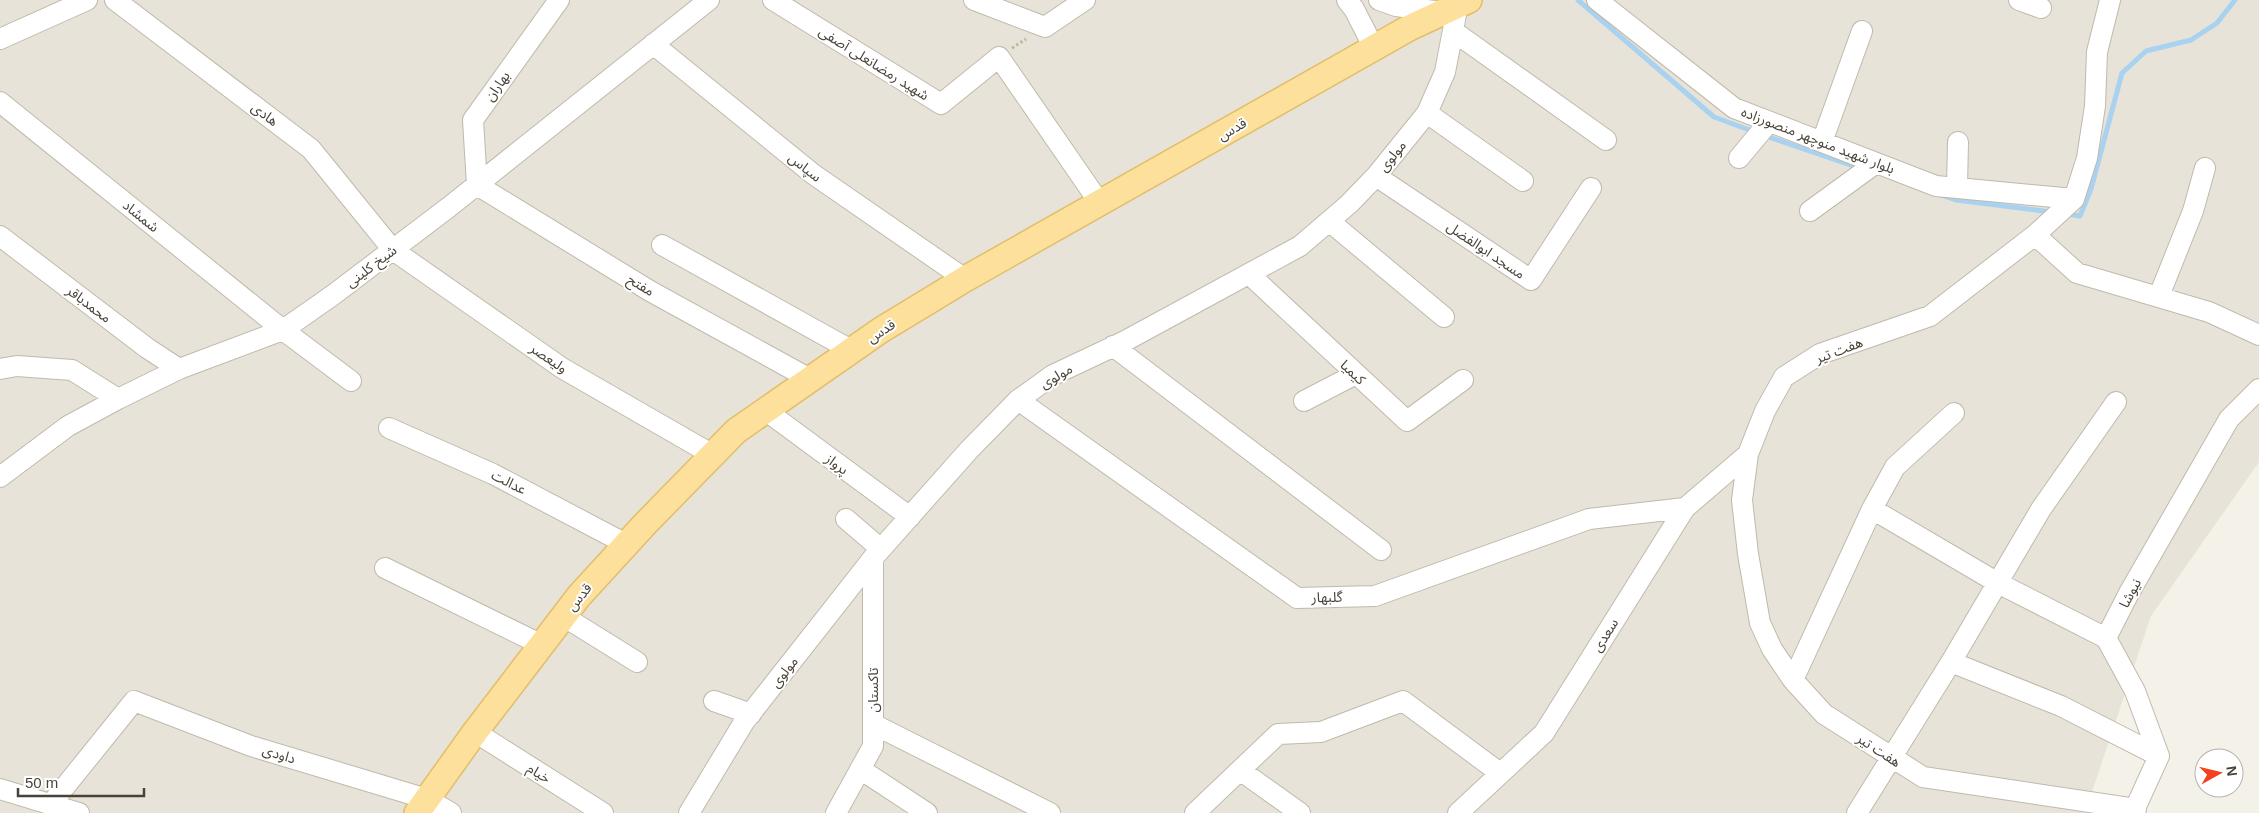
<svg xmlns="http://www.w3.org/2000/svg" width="2259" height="813" font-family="Helvetica,'Noto Sans Arabic',sans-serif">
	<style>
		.residential { fill: #e8e3d8 }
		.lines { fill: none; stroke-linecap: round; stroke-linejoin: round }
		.stream { stroke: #a8d2ef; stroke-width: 5 }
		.minor-casing { stroke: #c0b9ac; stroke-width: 22 }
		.major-casing { stroke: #e2be6a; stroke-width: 28 }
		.path { stroke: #c1b59d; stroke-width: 3; stroke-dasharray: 2.5 2.5; stroke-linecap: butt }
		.minor { stroke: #fff; stroke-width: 20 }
		.major { stroke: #fce09b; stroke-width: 25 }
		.labels { text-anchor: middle; stroke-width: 4; stroke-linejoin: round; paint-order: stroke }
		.street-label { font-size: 14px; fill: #484238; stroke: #fff }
	</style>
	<rect width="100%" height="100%" fill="#f4f1e9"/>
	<!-- residential -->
	<path class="residential" d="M0,0H2259V462L2151,616L2085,813H0Z"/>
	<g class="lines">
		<!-- stream -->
		<path class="stream" d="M1578,0L1714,117L1755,132
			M1763,135L1859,168
			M1941,195L1956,200L2051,212
			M2067,214L2080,216L2091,189L2122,73L2146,51L2191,40L2217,23L2235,0"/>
		<defs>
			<path id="minor" d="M115,0L311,149L393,250L562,368L713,455
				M559,0L473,120L477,185L650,291L810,379
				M773,0L941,104L999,57L1099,202
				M974,0L1045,27L1085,0
				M1347,0L1354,9L1374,48
				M1379,0L1396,6L1442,12
				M1597,0L1734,108L1936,186L2074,199
				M2019,0L2041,8
				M2110,0L2097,52L2095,106L2087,158L2074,199L2035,235L1930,316L1820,354L1784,377L1765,411L1748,454L1742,500L1748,554L1760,623L1772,649L1793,680L1824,714L1923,777L2136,809
				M1453,31L1606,140
				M0,39L87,0
				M653,44L813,174L965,279
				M0,102L283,330L351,381
				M1427,113L1523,181
				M1822,142L1862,31
				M1739,158L1769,122
				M1376,176L1531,280L1591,188
				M1957,188L1958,142
				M1810,211L1876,163
				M1329,221L1444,317
				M2035,235L2077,273L2209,312L2259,335
				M0,236L147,348L179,369
				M662,245L851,350
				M1249,274L1407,421L1463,380
				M2159,296L2193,211L2205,168
				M1113,346L1381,550
				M0,369L17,366L72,370L118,399
				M1018,400L1297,598L1375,596L1589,519L1685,508
				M1304,401L1356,374
				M765,410L910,517
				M389,428L493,474L626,544
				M0,477L68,426L118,399L179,369L283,330L333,295L449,207L709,0
				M1872,509L1998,583L2106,638
				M846,519L881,549
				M385,568L542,645
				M563,616L637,662
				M1951,662L2061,706L2159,756
				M1793,680L1872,509L1895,467L1954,413
				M714,701L751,714
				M873,724L1050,813
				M475,732L603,813
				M860,769L927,813
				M1240,770L1300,813
				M0,789L79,813
				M51,804L134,701L251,746L427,799L451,813
				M689,813L744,722L873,558L969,450L1018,400L1053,375L1125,341L1300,246L1349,204L1376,176L1427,113L1445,72L1458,4
				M836,813L873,746V558
				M1195,813L1278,734L1321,732L1403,701L1500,773
				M1458,813L1544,733L1685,508L1748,454
				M1857,813L1951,662L2041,509L2116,402
				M2133,813L2159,756L2135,691L2106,638L2129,593L2229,419L2259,389"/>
			<path id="major" d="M417,813L475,732L579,596L645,524L736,431L881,330L965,279L1409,28L1469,0"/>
		</defs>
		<!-- minor casing -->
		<use href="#minor" class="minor-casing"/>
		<!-- major casing -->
		<use href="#major" class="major-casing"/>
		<!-- path -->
		<path class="path" d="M1012,48L1026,39"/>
		<!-- minor -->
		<use href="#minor" class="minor"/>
		<!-- major -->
		<use href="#major" class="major"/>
	</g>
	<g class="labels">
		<!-- street labels -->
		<g class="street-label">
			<text transform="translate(874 63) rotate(32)" y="5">شهید رمضانعلی آصفی</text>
			<text transform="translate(497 86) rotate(-55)" y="5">بهاران</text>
			<text transform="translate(265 114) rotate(37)" y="5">هادی</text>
			<text transform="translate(1232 129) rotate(-30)" y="5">قدس</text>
			<text transform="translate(1818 140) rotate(21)" y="5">بلوار شهید منوچهر منصورزاده</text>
			<text transform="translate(1392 156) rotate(-51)" y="5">مولوی</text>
			<text transform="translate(805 167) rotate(38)" y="5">سپاس</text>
			<text transform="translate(141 216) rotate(39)" y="5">شمشاد</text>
			<text transform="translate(1486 250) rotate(34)" y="5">مسجد ابوالفضل</text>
			<text transform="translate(371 266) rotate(-37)" y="5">شیخ کلینی</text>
			<text transform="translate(641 285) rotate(31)" y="5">مفتح</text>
			<text transform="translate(89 304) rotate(37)" y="5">محمدباقر</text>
			<text transform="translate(881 331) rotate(-33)" y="5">قدس</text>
			<text transform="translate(1839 350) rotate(-21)" y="5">هفت تیر</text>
			<text transform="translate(549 358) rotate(34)" y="5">ولیعصر</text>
			<text transform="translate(1353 372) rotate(43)" y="5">کیمیا</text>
			<text transform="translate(1056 376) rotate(-30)" y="5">مولوی</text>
			<text transform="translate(837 464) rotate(37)" y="5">پرواز</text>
			<text transform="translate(509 482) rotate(27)" y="5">عدالت</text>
			<text transform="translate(2130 593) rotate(-62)" y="5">نیوشا</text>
			<text transform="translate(579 597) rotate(-51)" y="5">قدس</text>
			<text transform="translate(1327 597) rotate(-1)" y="5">گلبهار</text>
			<text transform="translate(1605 635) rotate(-58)" y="5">سعدی</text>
			<text transform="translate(784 672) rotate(-52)" y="5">مولوی</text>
			<text transform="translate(873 690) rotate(-90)" y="5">تاکستان</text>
			<text transform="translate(1879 750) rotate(33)" y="5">هفت تیر</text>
			<text transform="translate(279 754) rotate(17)" y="5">داودی</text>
			<text transform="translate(539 773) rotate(32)" y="5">خیام</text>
		</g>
	</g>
	<!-- north arrow -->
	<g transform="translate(2219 773) rotate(82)"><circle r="24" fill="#ffffff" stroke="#b6b3af"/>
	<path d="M0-4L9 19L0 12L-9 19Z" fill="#f54020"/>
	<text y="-8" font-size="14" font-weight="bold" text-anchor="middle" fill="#484238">N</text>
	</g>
	<!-- scale -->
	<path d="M18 788v8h126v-8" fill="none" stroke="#484238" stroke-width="2.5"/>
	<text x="25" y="788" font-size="15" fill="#484238" stroke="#ffffff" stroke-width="4" paint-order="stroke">50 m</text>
</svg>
